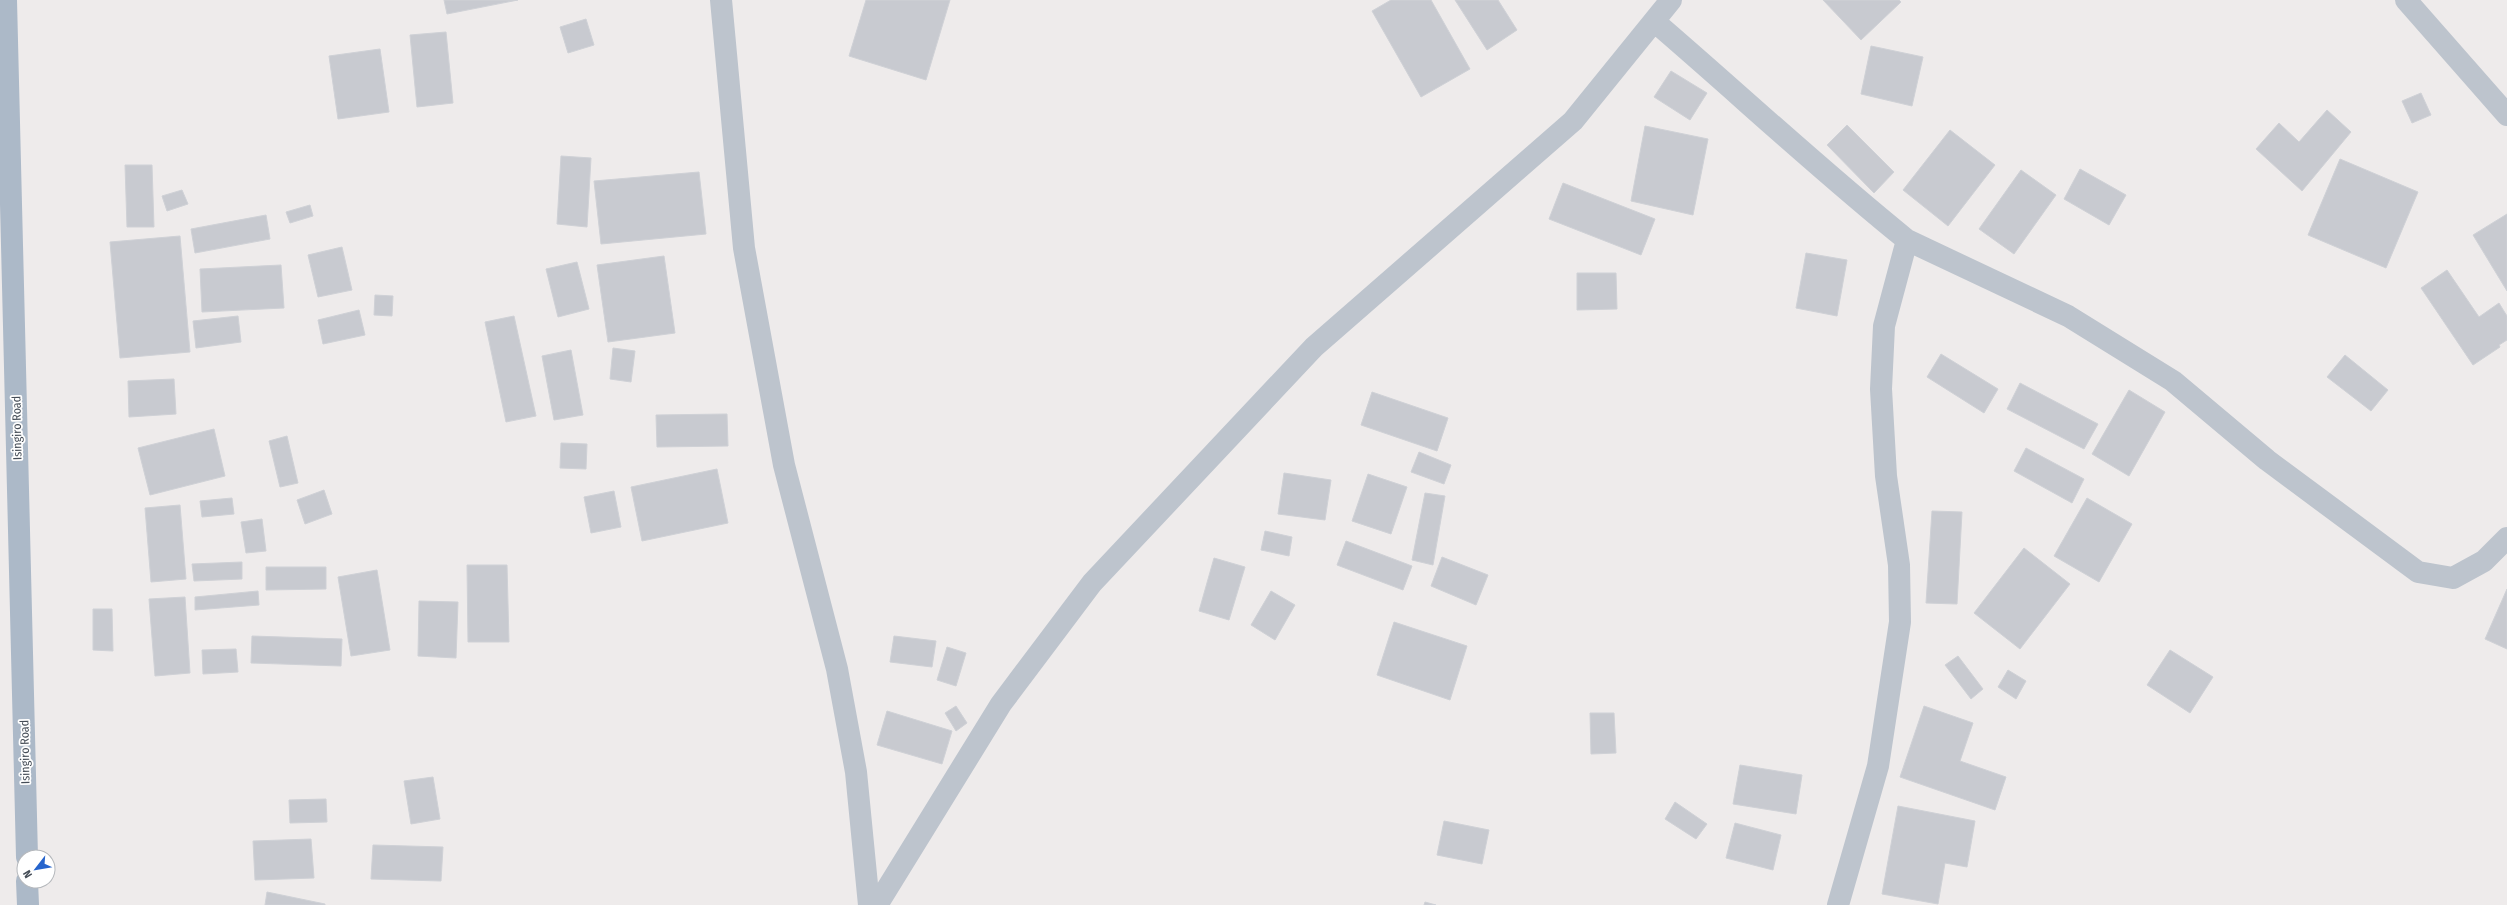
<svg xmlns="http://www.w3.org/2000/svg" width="2507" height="905" font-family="'Fira Sans Condensed',sans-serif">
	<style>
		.building { fill: #c8cad0; stroke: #cfd1d6 }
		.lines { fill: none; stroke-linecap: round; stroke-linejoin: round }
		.minor { stroke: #bdc4cd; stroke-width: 22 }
		.major { stroke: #acb9c8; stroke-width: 22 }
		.labels { text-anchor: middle; stroke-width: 3.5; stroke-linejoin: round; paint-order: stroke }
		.street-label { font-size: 12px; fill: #454d57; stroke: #fff }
	</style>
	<rect width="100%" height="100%" fill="#eeebeb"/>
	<!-- building -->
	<path class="building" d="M444,0H518L447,14Z
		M866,0H950L926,80L849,56Z
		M1391,0H1431L1470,69L1421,97L1372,11Z
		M1455,0H1498L1517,30L1487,50Z
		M1823,0H1899L1901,2L1861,40Z
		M586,19L594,45L568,53L560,27Z
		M446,32L453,103L417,107L410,35Z
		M1871,46L1923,57L1912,106L1861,94Z
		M380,49L389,112L338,119L329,56Z
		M1671,71L1707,93L1690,120L1654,97Z
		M2421,93L2431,115L2412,123L2402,101Z
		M2327,110L2351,132L2302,191L2256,149L2279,123L2299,142Z
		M1847,125L1894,172L1874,193L1827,145Z
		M1645,126L1708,139L1693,215L1631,201Z
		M1950,130L1995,165L1948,226L1903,190Z
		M561,156L591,158L587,227L557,224Z
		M2340,159L2418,192L2386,268L2308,235Z
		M125,165H152L154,227H127Z
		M2080,169L2126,195L2109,225L2064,199Z
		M2021,170L2056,195L2014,254L1979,229Z
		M699,172L706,234L601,244L594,181Z
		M1563,183L1655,219L1641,255L1549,219Z
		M182,190L188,204L167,211L162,196Z
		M310,205L313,216L290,223L286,212Z
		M2507,214V291L2473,235Z
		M266,215L270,239L195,253L191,229Z
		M180,236L190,352L120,358L110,242Z
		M342,247L352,290L318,297L308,255Z
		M1806,253L1847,260L1837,316L1796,308Z
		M664,256L675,333L608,342L597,265Z
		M577,262L589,309L558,317L546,269Z
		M281,265L284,308L202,312L200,269Z
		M2447,270L2479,317L2499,303L2507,316V340L2499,345L2500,347L2473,365L2421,288Z
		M1577,273H1616L1617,309L1577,310Z
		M375,295L393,296L392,316L374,315Z
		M359,310L365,335L323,344L318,320Z
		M238,316L241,342L196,348L193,321Z
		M514,316L536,416L506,422L485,322Z
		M613,348L635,351L631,382L610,379Z
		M571,350L583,415L554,420L542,356Z
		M1941,354L1998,389L1984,413L1927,377Z
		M2345,355L2388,390L2371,411L2327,377Z
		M174,379L176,414L129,417L128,381Z
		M2020,383L2098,424L2084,449L2007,409Z
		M2129,390L2165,412L2129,476L2092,454Z
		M1372,392L1448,418L1437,451L1361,425Z
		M727,414L728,446L657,447L656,415Z
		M214,429L225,476L150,495L138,448Z
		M287,436L298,483L280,487L269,441Z
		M561,443L587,444L586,469L560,468Z
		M2026,448L2084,479L2072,503L2014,471Z
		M1419,452L1451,465L1444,484L1411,472Z
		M717,469L728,523L642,541L631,487Z
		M1284,473L1331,480L1325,520L1278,514Z
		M1368,474L1407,487L1391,534L1352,521Z
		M324,490L332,514L305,524L297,500Z
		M614,491L621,527L591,533L584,497Z
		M1425,493L1445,496L1433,565L1412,560Z
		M232,498L234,514L202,517L200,501Z
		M2087,498L2132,524L2099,582L2054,556Z
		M180,505L186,579L151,582L145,508Z
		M1932,511L1962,512L1957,604L1926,603Z
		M262,519L266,551L246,553L241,522Z
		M1265,531L1292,537L1289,556L1261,550Z
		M1346,541L1412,566L1403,590L1337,565Z
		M2024,548L2070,584L2020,649L1974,613Z
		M1442,557L1488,575L1476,605L1431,586Z
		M1214,558L1245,567L1229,620L1199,611Z
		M242,562V579L194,581L192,564Z
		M467,565H507L509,642H468Z
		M266,567H326V589L266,590Z
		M377,570L390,650L351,656L338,577Z
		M2507,589V649L2485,639Z
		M258,591L259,605L195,610V597Z
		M1271,591L1295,605L1275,640L1251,625Z
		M185,597L190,673L155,676L149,599Z
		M419,601L458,602L456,658L418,656Z
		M93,609H112L113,651L93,650Z
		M1394,622L1467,646L1450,700L1377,675Z
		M252,636L342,639L341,666L251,663Z
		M894,636L936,641L932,667L890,662Z
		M947,647L966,653L956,686L937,680Z
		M236,649L238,672L203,674L202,650Z
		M2170,650L2213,677L2190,713L2147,685Z
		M1958,656L1983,689L1971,699L1945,665Z
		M2008,670L2026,681L2016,699L1998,687Z
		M956,706L967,723L956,731L945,713Z
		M1924,706L1973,723L1960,761L2006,777L1995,810L1900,777Z
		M887,711L952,731L942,764L877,745Z
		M1590,713H1614L1616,753L1591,754Z
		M1740,765L1802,775L1796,814L1733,804Z
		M433,777L440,819L411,824L404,781Z
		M326,799L327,822L290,823L289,800Z
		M1675,802L1707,824L1696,839L1665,819Z
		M1898,806L1975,821L1967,867L1945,863L1938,904L1882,894Z
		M1444,821L1489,830L1482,864L1437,855Z
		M1735,823L1781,835L1773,870L1726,858Z
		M311,839L314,878L255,880L253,841Z
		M373,845L443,847L441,881L371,879Z
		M267,892L325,904V905H265Z
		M1425,902L1436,905H1424Z"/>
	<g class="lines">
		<!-- minor -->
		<path class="minor" d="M721,0L744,248L784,465L837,669L856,772L869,905
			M2406,0L2507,115
			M1655,22C1739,94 1820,170 1907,240L1884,326L1881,389L1886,476L1899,565L1900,622L1878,766L1838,905
			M1907,240L2068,316L2173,381L2267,460L2418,572L2453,578L2484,561L2507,538
			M877,905L1001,704L1092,583L1314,347L1573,121L1671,0"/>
		<!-- major -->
		<path class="major" d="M6,0L27,857
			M27,881L28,905"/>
	</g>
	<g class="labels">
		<!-- street labels -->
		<g class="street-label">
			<text transform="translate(17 428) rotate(-91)" y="4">Isingiro Road</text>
			<text transform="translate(25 752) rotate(-91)" y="4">Isingiro Road</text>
		</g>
	</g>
	<!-- north arrow -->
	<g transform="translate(36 869) rotate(239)"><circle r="19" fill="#ffffff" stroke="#b5b8bc"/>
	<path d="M0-3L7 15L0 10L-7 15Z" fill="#2664cc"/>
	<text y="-6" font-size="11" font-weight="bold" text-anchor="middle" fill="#454d57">N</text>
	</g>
</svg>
